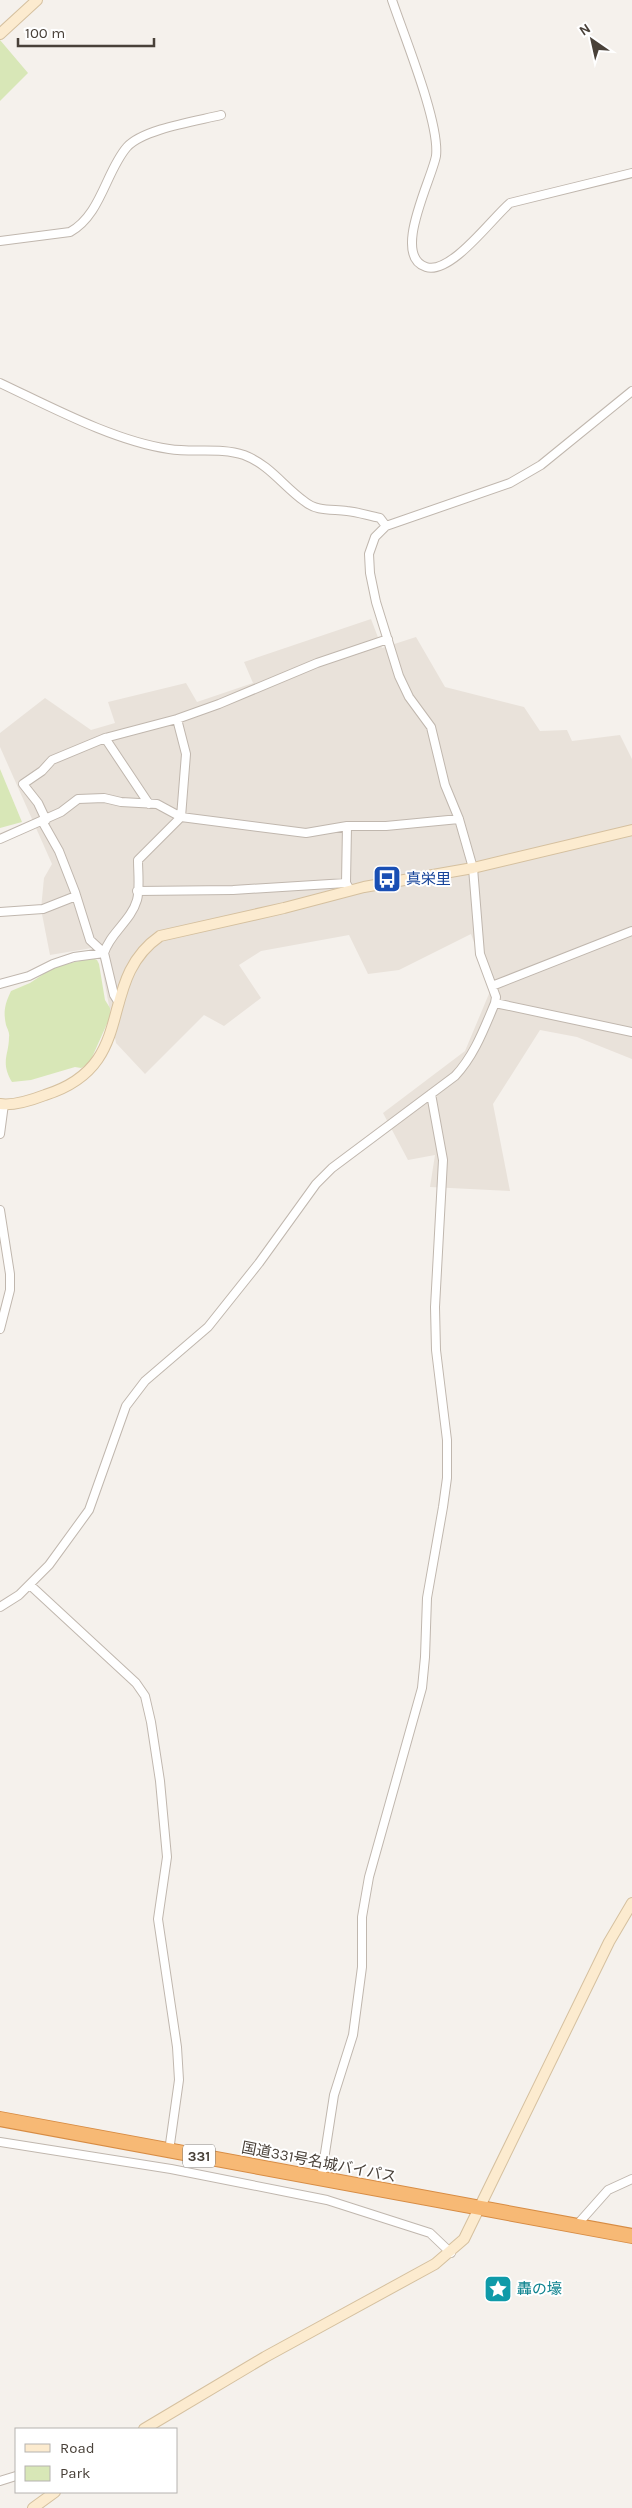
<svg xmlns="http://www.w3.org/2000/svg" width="632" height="2508" font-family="Karla,'Noto Sans JP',sans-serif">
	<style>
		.residential { fill: #e9e2da }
		.green { fill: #d8e7b7 }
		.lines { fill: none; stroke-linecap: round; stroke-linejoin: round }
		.street-casing { stroke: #c0b7ae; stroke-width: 10 }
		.secondary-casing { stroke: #d5c09f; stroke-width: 12 }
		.highway-casing { stroke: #d78c44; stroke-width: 16 }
		.street { stroke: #fff; stroke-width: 8 }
		.secondary { stroke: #fcebcf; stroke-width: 10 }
		.highway { stroke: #f7b975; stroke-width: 14 }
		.labels { text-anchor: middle; stroke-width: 4; stroke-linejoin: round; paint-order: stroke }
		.shield { fill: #fff; stroke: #807a74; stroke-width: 1 }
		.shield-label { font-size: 14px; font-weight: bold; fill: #494139 }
		.transit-label { font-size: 15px; fill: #164399; stroke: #fff; text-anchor: start }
		.street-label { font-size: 15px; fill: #494139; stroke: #fff }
		.culture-label { font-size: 15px; fill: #0d838f; stroke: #fff; text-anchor: start }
	</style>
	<rect width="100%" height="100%" fill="#f5f1ec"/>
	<!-- residential -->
	<path class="residential" d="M371,619L382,648L416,637L445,687L524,707L540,731L567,730L572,741L620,735L632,759V1059L577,1037L540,1030L493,1104L510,1191L430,1187L435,1155L408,1160L383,1113L465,1051L491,989L471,934L399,970L368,974L349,935L261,951L239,965L261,998L224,1026L204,1015L145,1074L116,1043L98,947L50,955L41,909L44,878L52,864L0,747V733L45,698L91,730L115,723L108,702L186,683L197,702L253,683L244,662Z"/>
	<!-- green -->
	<path class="green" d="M0,40L28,73L0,101Z
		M0,769L22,822L0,828Z
		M92,958L97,960L99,964L105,1000L110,1008V1017L89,1064L81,1068L75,1067L31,1080L12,1082C0,1062 9,1055 9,1037C10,1033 7,1028 6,1025C3,1011 5,1004 11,991L30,983L54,967Z"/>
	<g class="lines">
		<defs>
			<path id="street" d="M392,0C404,36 440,123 436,156C432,179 391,256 426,267C451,275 492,218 510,203L632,173
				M0,241L70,232C101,215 106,171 127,147C143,129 197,121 221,115
				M0,383C51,407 114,441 169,449C194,453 220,447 244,455C270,465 283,486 304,501C317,512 332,509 347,511C358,512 369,516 380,518L386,526
				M105,738L149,804
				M46,820L38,803L23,784L42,771L52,760L105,738L177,719L219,704L317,663L388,639
				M42,821L59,851L75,892L90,940L104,953L114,995L119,1003
				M0,839L61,812L78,799L104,798L121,802L157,804L181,817L306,833L347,826H386L459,819
				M346,883L347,826
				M137,891L233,890L346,883L350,890
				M0,912L43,909L76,896
				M104,953C110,933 131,921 137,900C140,889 138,872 138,860L181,817L186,754L177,719
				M0,984L29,976L53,964L74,957L104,953
				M492,986L632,931
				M495,1003L632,1032
				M0,1134L4,1104
				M0,1210L10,1274V1290L0,1329
				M30,1585L136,1683L145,1696L151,1722L160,1781L167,1857L158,1919L177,2047L179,2080L169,2151
				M0,1607L19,1595L49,1565L89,1510L126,1406L145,1381L208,1327L259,1263L316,1184L332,1168L455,1076C474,1056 484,1029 495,1003L496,997L480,954L473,868L459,819L445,785L431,727L409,697L399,676L376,602L370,573L369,554L375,537L386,526L510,483L541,465L632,391
				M0,2142L171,2169L327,2200L430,2233L451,2253
				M321,2179L334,2095L353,2035L362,1967V1917L369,1877L422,1688L425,1657L427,1598L443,1507L447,1478V1440L436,1350L435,1307L443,1160L431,1094
				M576,2226L608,2190L632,2179
				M0,2481L16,2476"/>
			<path id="secondary" d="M0,34L37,0
				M0,1104C14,1106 32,1100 45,1095C141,1065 94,982 160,936L284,908L364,887L473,868L632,830
				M144,2429L265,2357L435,2264L464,2239L609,1942L632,1903
				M33,2508L55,2492"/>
			<path id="highway" d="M0,2119L632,2236"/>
		</defs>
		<!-- street casing -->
		<use href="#street" class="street-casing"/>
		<!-- secondary casing -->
		<use href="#secondary" class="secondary-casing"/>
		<!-- highway casing -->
		<use href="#highway" class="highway-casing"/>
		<!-- street -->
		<use href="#street" class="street"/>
		<!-- secondary -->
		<use href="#secondary" class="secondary"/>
		<!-- highway -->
		<use href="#highway" class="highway"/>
	</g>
	<!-- icons -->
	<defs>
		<symbol id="bus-square" viewBox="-11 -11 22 22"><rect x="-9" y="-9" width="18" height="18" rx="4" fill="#1a4fb4" stroke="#fff"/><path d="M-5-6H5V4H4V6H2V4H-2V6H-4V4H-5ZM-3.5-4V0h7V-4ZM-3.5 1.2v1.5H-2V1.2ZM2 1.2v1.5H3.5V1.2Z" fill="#fff"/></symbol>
		<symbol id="sight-square" viewBox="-11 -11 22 22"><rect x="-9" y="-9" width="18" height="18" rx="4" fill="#0f9aa8" stroke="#fff"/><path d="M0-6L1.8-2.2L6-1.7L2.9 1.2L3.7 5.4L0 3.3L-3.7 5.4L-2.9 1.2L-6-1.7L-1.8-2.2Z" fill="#fff"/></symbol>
	</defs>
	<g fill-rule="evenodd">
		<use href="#bus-square" x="371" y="863" width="32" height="32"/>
		<use href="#sight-square" x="482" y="2273" width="32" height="32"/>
	</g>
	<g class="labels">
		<!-- shield labels -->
		<rect class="shield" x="183" y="2144.5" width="32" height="23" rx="4"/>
		<g class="shield-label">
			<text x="199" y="2161">331</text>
		</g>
		<!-- transit labels -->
		<g class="transit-label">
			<text x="406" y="884">真栄里</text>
		</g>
		<!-- street labels -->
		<g class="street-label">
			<text transform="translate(319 2162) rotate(11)" y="5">国道331号名城バイパス</text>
		</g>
		<!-- culture labels -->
		<g class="culture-label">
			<text x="517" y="2294">轟の壕</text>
		</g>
	</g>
	<!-- legend -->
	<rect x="15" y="2428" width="162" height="65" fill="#ffffff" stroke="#b6b3b0"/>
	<rect x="25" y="2444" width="25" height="8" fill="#fcebcf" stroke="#b6b3b0"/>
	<text x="60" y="2453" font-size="15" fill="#494139">Road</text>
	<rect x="25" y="2466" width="25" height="15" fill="#d8e7b7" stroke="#b6b3b0"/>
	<text x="60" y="2478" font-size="15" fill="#494139">Park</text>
	<!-- north arrow -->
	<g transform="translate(592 40) rotate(326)" stroke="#ffffff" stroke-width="4" paint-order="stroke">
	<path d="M0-4L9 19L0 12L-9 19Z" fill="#494139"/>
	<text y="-8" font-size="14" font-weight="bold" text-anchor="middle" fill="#494139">N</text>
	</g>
	<!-- scale -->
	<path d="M18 38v8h136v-8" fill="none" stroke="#494139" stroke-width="2.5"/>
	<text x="25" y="38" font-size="15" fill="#494139" stroke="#ffffff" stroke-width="4" paint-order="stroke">100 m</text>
</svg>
